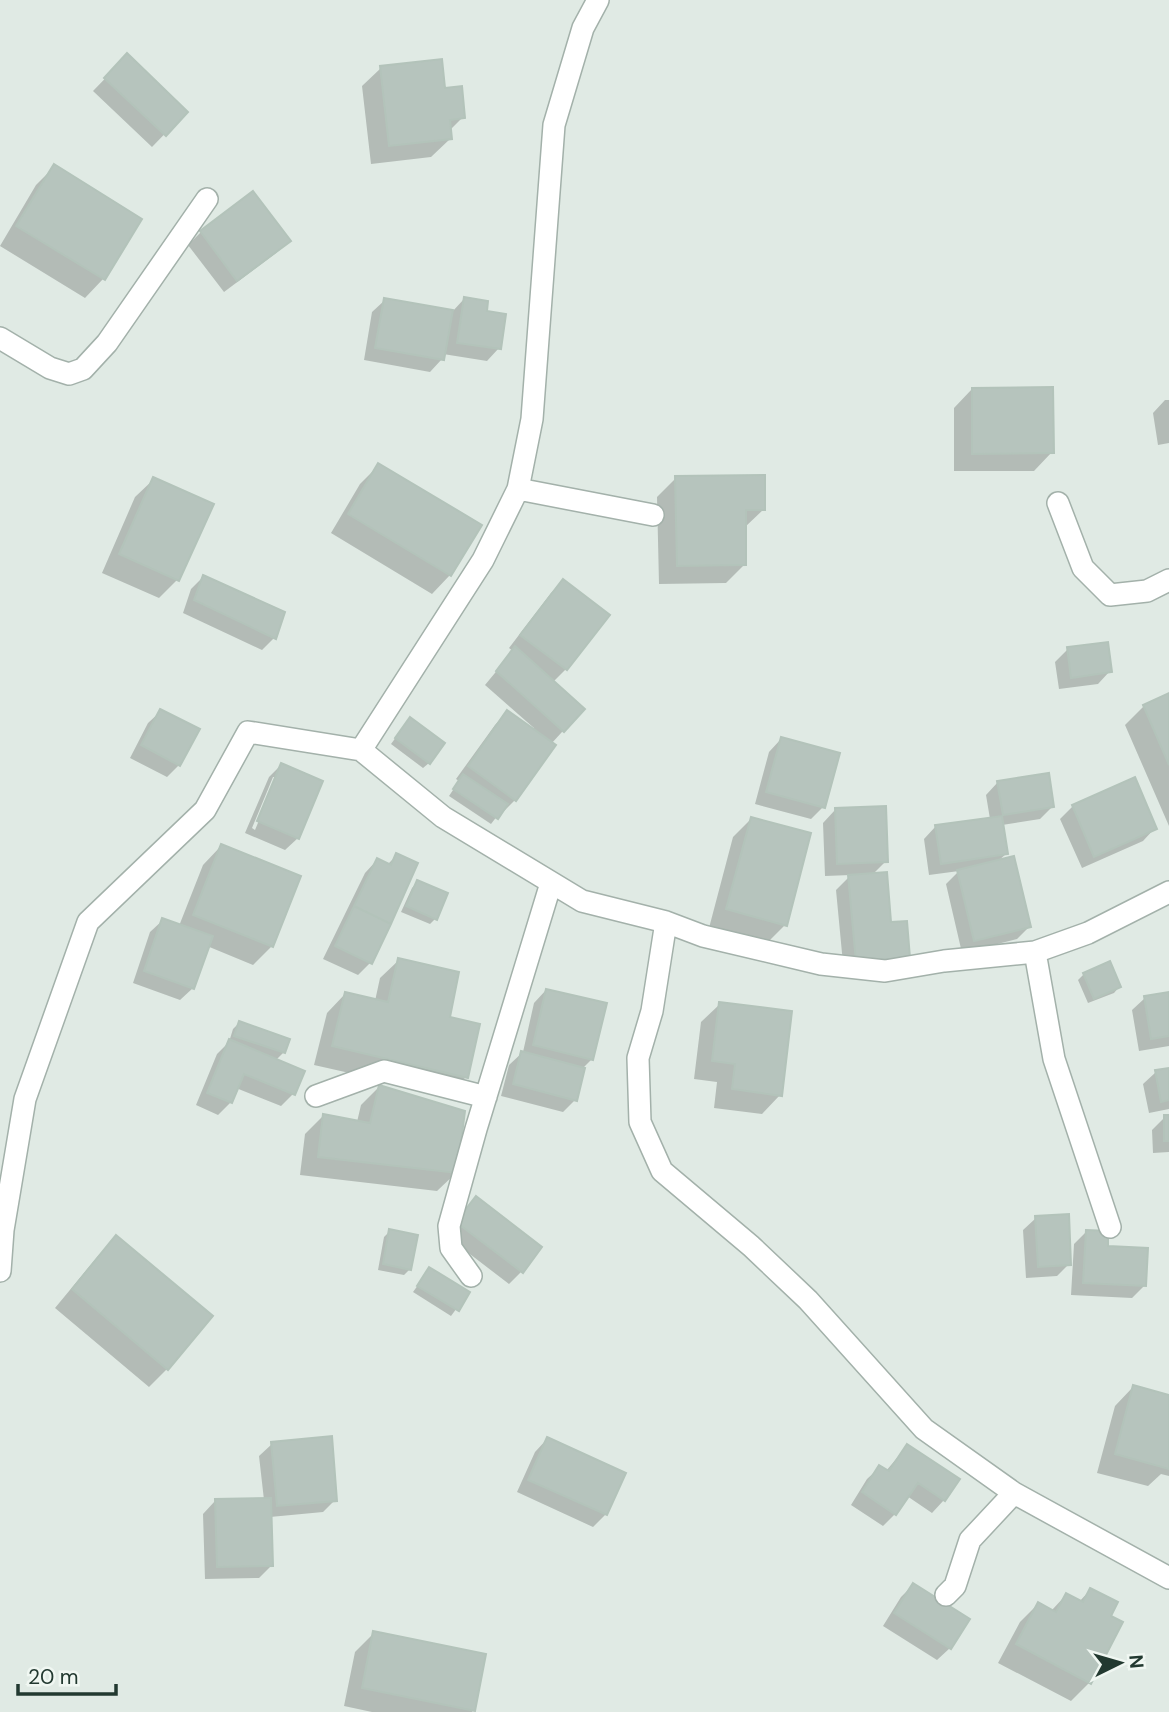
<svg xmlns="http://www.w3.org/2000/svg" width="1169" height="1712" font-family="'DM Sans',sans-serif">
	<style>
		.shadow { fill: #0003; fill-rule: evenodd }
		.building { fill: #b6c4bd; stroke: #b3c3ba; stroke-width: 2 }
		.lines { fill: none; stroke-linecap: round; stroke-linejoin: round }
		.minor-casing { stroke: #a3b1aa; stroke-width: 24 }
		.minor { stroke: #fff; stroke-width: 21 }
	</style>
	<rect width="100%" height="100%" fill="#e0eae4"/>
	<!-- shadow -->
	<path class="shadow" d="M127,56L186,112L152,147L93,91Z
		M381,68L444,89L463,117L449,131L450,139L431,157L371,164L362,86Z
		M55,166L140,219L103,279L85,298L0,246L36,185Z
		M252,193L289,241L276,253L224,292L188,245L201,232Z
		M464,299L484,312L499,348L487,361L443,354L442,359L430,372L364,360L372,312L385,300L452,312Z
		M972,389L1052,452L1034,471H954V408Z
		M1165,400H1169V443L1158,445L1153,413Z
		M379,465L450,575L432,594L331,533L360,484Z
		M676,478L764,509L744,528L745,564L726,583L659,584L657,497Z
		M154,479L177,580L159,598L102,573L135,497Z
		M203,577L274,638L262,650L183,613L191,589Z
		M563,581L607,615L566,669L553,682L583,709L551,744L515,800L503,812L501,811L491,824L449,796L459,781L456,779L495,725L507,712L532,730L534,728L485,685L513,651L509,648L551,593Z
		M1068,649L1110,671L1098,684L1059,689L1055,662Z
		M1169,695V826L1125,725L1144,706Z
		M161,711L179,765L167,777L130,758L148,723Z
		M405,725L429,763L423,768L391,744Z
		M781,739L823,807L811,819L755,804L769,752Z
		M281,765L298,838L285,850L245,833L269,777ZM273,777H277L255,830L252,828Z
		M998,782L1053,806L1040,819L1002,825L1007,853L997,862L1029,927L1017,939L962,953L946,884L959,871L929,875L924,839L936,826L990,819L986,795Z
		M1073,806L1155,828L1143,841L1082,868L1060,819Z
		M835,810L886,861L872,875L890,924L908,957L844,974L836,890L851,875L825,876L823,823Z
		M751,819L785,925L766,944L709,928L733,837Z
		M221,846L272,946L253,965L207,946L193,988L180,1000L133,983L150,932L163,920L179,926L203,865Z
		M397,855L370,963L358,975L323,959L365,873L377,860L387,865Z
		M417,882L435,919L430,924L401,912L412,888Z
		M399,960L466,1077L447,1095L314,1065L327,1013L345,994L375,1001L380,978Z
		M1084,974L1119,987L1114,993L1088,1003L1078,980Z
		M546,990L592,1059L584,1067L575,1100L563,1112L501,1096L509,1065L523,1052L534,1003Z
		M1169,994V1046L1139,1051L1132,1010L1145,998Z
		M720,1004L780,1095L762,1114L714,1108L717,1082L694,1079L701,1022Z
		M239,1023L284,1052L276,1060L293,1094L281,1106L236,1088L231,1102L218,1115L196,1105L217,1054L229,1042L233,1029Z
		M1169,1069V1109L1149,1113L1143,1084L1156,1072Z
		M379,1087L456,1173L437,1191L300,1175L305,1134L323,1116L357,1122L361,1105Z
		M1165,1117H1169V1152L1153,1153L1152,1130Z
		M476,1199L521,1272L509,1284L445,1235Z
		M1036,1218L1069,1264L1057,1276L1026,1278L1023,1230Z
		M390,1231L410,1269L404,1275L378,1270L384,1237Z
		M1087,1231L1144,1286L1132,1298L1071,1295L1074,1244Z
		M116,1237L167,1369L149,1387L55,1308L98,1256Z
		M429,1270L468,1293L451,1316L413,1292Z
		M1133,1387L1169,1397V1476L1161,1474L1148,1486L1097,1473L1115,1406Z
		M547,1439L606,1514L593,1527L517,1492L535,1452Z
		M272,1444L335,1500L323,1512L270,1517L271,1566L259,1578L205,1579L203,1514L215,1501L264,1500L259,1456Z
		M907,1446L944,1500L932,1513L907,1496L895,1514L883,1526L851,1505L867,1479L880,1467L886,1471Z
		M913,1585L950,1648L937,1660L883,1626L901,1597Z
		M1090,1590L1109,1616L1089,1683L1071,1701L998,1663L1020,1622L1038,1604L1051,1611L1066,1595L1079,1602Z
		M374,1633L473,1710L472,1712H372L344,1706L355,1652Z"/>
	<!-- building -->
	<path class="building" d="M127,53L188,112L166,136L104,78Z
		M442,59L445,88L462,86L465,118L450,120L452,139L389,146L380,66Z
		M54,164L142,219L105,280L16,226Z
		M253,191L291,241L237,281L200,231Z
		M464,297L488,301L487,311L506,314L501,349L457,343Z
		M384,298L453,310L444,360L375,348Z
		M1053,387L1054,453L972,454V388Z
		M378,463L482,525L451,576L348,514Z
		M765,475V510H746V565L677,566L675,476Z
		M153,477L214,504L179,581L119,554Z
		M203,575L285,612L276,639L194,600Z
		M563,579L610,615L567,670L520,635Z
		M1108,642L1112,672L1071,678L1067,647Z
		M515,646L585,709L564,732L496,671Z
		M1169,693V765L1143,705Z
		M160,709L200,729L180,766L141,745Z
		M507,710L556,745L516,801L468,766Z
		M410,717L445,743L430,764L395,738Z
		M781,737L840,753L825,808L766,792Z
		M281,763L323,781L299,839L257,821Z
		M1049,773L1054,807L1003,815L997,781Z
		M463,774L508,804L498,819L453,789Z
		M1135,777L1157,829L1094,857L1072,805Z
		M886,806L888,862L837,864L835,808Z
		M1002,816L1008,854L941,864L935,825Z
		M751,817L811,833L787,926L726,909Z
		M221,844L301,876L273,947L193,915Z
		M396,853L418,863L391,924L354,906L377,858L391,865Z
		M1014,856L1031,927L974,941L957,870Z
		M887,872L891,922L907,921L910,958L856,962L848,875Z
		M417,880L448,893L437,920L406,906Z
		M354,906L391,924L372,964L335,946Z
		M162,918L213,936L194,989L144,971Z
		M398,958L459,972L450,1017L480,1024L468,1078L332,1046L345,992L388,1002Z
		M1110,961L1121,987L1094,999L1083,973Z
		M546,989L607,1003L593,1060L533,1045Z
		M1169,992V1036L1151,1039L1144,996Z
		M719,1002L792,1011L782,1096L732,1089L735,1064L712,1061Z
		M239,1021L290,1039L285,1053L234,1036Z
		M229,1039L305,1071L295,1095L244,1074L232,1103L207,1093Z
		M521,1051L585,1068L577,1101L513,1084Z
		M1169,1068V1100L1161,1102L1155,1070Z
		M379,1085L465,1111L457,1173L318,1157L323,1114L370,1123Z
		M1164,1115H1169V1141H1164Z
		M476,1196L542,1247L523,1273L456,1222Z
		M1069,1214L1071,1265L1038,1267L1035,1216Z
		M389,1229L418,1235L411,1270L383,1264Z
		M1086,1230L1108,1231V1246L1148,1248L1146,1286L1083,1283Z
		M116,1235L213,1316L168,1370L72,1289Z
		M429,1267L470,1292L459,1311L417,1286Z
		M1133,1385L1169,1395V1469L1115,1454Z
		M332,1436L337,1501L277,1506L271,1442Z
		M547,1437L626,1473L607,1515L528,1480Z
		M907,1444L960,1479L945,1501L918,1483L896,1515L862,1492L879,1465L889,1471Z
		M271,1498L273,1566L217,1567L215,1499Z
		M913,1583L970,1619L951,1649L894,1613Z
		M1090,1588L1118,1602L1111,1616L1123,1622L1091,1684L1016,1644L1038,1602L1056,1612L1066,1593L1083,1602Z
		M373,1631L486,1654L475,1711L362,1688Z"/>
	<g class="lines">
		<defs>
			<path id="minor" d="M0,338L50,368L69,374L83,369L107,343L207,199
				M518,489L653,515
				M1058,503L1083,568L1110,595L1147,591L1169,580
				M361,750L483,560L518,489L532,419L554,125L583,28L598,0
				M666,922L652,1011L638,1058L640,1122L662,1171L751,1246L808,1300L924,1429L1014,1493L1169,1578
				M1035,952L1054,1059L1110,1227
				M316,1096L384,1071L486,1097
				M0,1271L3,1230L25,1099L88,922L205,810L248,732L361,750L443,817L582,901L666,922L703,936L821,964L885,971L944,961L1035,952L1088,933L1169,892
				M471,1276L451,1248L449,1226L476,1129L551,883
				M946,1595L955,1586L970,1540L1014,1493"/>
		</defs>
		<!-- minor casing -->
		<use href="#minor" class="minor-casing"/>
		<!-- minor -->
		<use href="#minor" class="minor"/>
	</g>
	<!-- north arrow -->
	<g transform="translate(1120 1663) rotate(85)" stroke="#f0f7f2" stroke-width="5" paint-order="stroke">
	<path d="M0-5L12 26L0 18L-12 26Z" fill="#223930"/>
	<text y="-10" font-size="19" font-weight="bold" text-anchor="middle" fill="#223930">N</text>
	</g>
	<!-- scale -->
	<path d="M18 1684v10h98v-10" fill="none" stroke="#223930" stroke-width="3.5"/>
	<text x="28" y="1684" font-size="21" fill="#223930" stroke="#f0f7f2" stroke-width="5" paint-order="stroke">20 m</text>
</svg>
